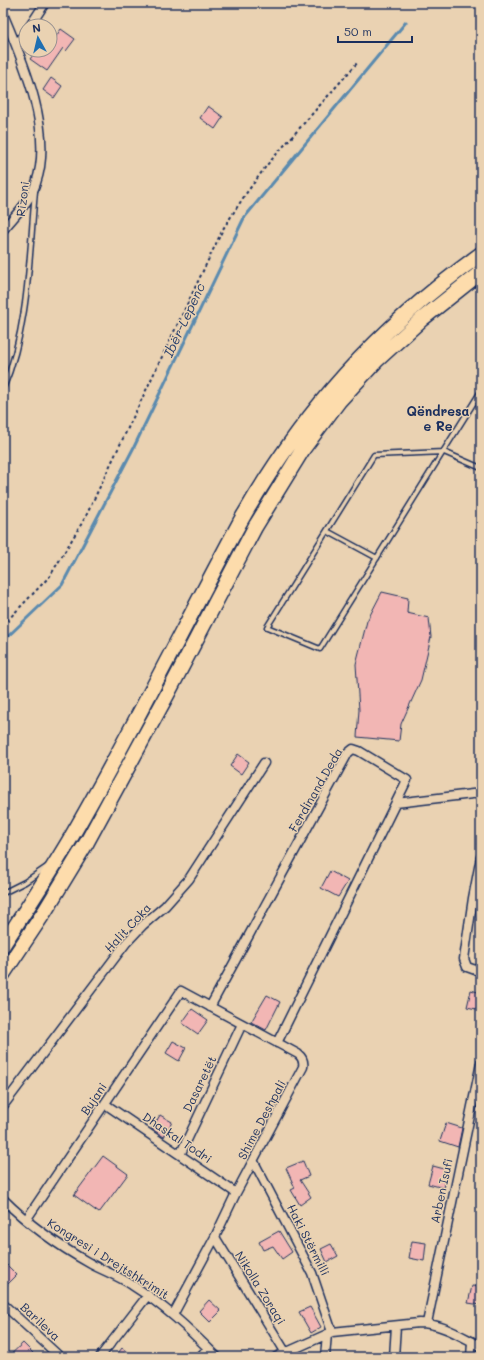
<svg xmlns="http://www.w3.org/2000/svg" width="484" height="1360" font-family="Mali,sans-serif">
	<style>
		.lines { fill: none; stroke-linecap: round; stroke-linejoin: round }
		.stream { stroke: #5a8aaf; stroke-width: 3 }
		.building { fill: #f2b6b4; stroke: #1b2f5e }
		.service-casing { stroke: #1b2f5e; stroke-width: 7 }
		.minor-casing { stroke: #1b2f5e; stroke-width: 11 }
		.motorway-casing { stroke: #1b2f5e; stroke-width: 17 }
		.path { stroke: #1b2f5e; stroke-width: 2; stroke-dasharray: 3 3; stroke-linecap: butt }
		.service { stroke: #ead2b2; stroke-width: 4 }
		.minor { stroke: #ead2b2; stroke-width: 8 }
		.motorway { stroke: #fddcac; stroke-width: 14 }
		.labels { text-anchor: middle; stroke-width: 3; stroke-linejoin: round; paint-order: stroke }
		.street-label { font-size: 12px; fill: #1b2f5e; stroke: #ead2b2 }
		.water-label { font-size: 13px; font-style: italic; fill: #263e6c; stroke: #ead2b2 }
		.neighbourhood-label { font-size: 13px; font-weight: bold; fill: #1b2f5e; stroke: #ead2b2 }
	</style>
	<rect width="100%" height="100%" fill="#ead2b2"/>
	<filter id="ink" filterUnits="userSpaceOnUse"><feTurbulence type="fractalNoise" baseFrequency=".025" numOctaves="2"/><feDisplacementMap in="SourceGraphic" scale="8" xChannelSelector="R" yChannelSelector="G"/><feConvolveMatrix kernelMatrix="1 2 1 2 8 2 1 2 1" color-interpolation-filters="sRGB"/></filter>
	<g filter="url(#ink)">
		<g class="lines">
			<!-- stream -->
			<path class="stream" d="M3,641L62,585L134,447L244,218L406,22"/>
		</g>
		<!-- building -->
		<path class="building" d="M61,29L75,39L66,51L63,48L47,71L30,59L37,50H50V45Z
			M51,78L62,86L54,98L43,90Z
			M208,106L223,117L215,129L200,118Z
			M382,592L408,598L407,613L429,618L431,637L421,680L401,724L399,741L357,737L359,710L356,664L367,621Z
			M238,754L249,762L241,774L230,766Z
			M330,871L348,881L338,897L321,888Z
			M471,990L481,993V1010L467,1007Z
			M267,995L280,1002L266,1030L251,1022Z
			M192,1009L208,1020L198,1034L182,1023Z
			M173,1041L186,1048L179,1061L166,1053Z
			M160,1115L172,1122L164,1137L152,1129Z
			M446,1123L462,1128L458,1147L440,1141Z
			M103,1156L128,1174L99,1213L74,1195Z
			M303,1161L309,1176L300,1180L311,1197L300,1205L291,1190L295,1188L286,1168Z
			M433,1166L448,1170L444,1188L428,1184Z
			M279,1231L292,1252L282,1259L273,1246L263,1250L259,1242Z
			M412,1241L426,1243L424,1261L409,1258Z
			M331,1244L338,1256L327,1262L321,1249Z
			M7,1265L17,1275L3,1289V1269Z
			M472,1286L481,1287V1305L468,1303Z
			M209,1300L221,1311L210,1322L199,1311Z
			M310,1307L321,1327L311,1333L299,1312Z
			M23,1343L33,1353L29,1357H8Z
			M122,1348L134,1357H115Z"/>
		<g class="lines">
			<defs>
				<path id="service" d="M3,389C29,327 29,258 35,191
					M481,391L320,649L267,627L374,455L444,452L481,468
					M327,531L377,558
					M3,893L25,882L47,867"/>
				<path id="minor" d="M3,14C23,61 54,132 36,183C30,202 15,215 3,230
					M30,26L45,3
					M16,45L26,32
					M396,803L481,793
					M481,857L473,898L464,959L467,967L481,972
					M210,1007L348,753L353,749L359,751L407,780L277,1043
					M105,1104L236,1193
					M3,1106L126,943L143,925L165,906L189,879L264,763
					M180,1155L242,1024
					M254,1162L312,1273L332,1332
					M3,1199C29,1225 59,1246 91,1264C104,1271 119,1276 132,1285C164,1305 190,1330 217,1357
					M26,1220L181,991L298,1054C303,1058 304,1062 303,1067L236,1193L215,1237L173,1315
					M215,1237L286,1353
					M3,1304L60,1357
					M427,1323L481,1063
					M100,1357L148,1295
					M200,1357L208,1348
					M276,1357L332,1332L419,1323C441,1323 462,1337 481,1346
					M325,1357L327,1334
					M394,1357L396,1326
					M471,1357L472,1342"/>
				<path id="motorway" d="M3,945C27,908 51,872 73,834C132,732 184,626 240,522C303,411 377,329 481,254
					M3,974L45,911L87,842L167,695L255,527L303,449L339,401L377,360L422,319L481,272"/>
			</defs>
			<!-- service casing -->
			<use href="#service" class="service-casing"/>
			<!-- minor casing -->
			<use href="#minor" class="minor-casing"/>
			<!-- motorway casing -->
			<use href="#motorway" class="motorway-casing"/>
			<!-- path -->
			<path class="path" d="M3,625L50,576L85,518L223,229L245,195L267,165L358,62"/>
			<!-- service -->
			<use href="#service" class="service"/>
			<!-- minor -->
			<use href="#minor" class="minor"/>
			<!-- motorway -->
			<use href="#motorway" class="motorway"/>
		</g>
	</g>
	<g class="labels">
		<!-- street labels -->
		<g class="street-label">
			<text transform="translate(23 199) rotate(-83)" y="4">Rizoni</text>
			<text transform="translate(316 790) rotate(-60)" y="4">Ferdinand Deda</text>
			<text transform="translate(128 928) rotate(-47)" y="4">Halit Coka</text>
			<text transform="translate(200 1084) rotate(-64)" y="4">Dasaretët</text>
			<text transform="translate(94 1099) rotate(-56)" y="4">Bujani</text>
			<text transform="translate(262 1120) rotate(-62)" y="4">Shime Deshpali</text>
			<text transform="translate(177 1138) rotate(34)" y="4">Dhaskal Todri</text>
			<text transform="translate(442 1191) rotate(-78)" y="4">Arben Isufi</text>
			<text transform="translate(308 1240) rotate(63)" y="4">Haki Stërmilli</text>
			<text transform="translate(108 1259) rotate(32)" y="4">Kongresi i Drejtshkrimit</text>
			<text transform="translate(260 1288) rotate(58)" y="4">Nikolla Zoraqi</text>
			<text transform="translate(40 1322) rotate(43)" y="4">Barileva</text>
		</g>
		<!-- water labels -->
		<g class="water-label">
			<text transform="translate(184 320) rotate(-65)" y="5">Ibër-Lepenc</text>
		</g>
		<!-- neighbourhood labels -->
		<g class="neighbourhood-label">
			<text x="438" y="416">Qëndresa<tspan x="438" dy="15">e Re</tspan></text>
		</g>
	</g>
	<!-- margin -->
	<rect width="484" height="1360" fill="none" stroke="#ead2b2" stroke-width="16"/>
	<rect x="8" y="8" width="468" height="1344" fill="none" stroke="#1b2f5e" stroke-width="1.5" filter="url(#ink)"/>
	<!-- north arrow -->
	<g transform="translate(38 38) rotate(352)"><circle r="19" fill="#ead2b2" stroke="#979190"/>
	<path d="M0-3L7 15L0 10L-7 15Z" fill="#1f6fb2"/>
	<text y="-6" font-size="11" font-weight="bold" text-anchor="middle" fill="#1b2f5e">N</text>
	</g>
	<!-- scale -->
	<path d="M338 36v6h74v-6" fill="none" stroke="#1b2f5e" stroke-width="2"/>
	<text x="344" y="36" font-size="12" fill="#1b2f5e" stroke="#ead2b2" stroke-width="3" paint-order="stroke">50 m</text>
</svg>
